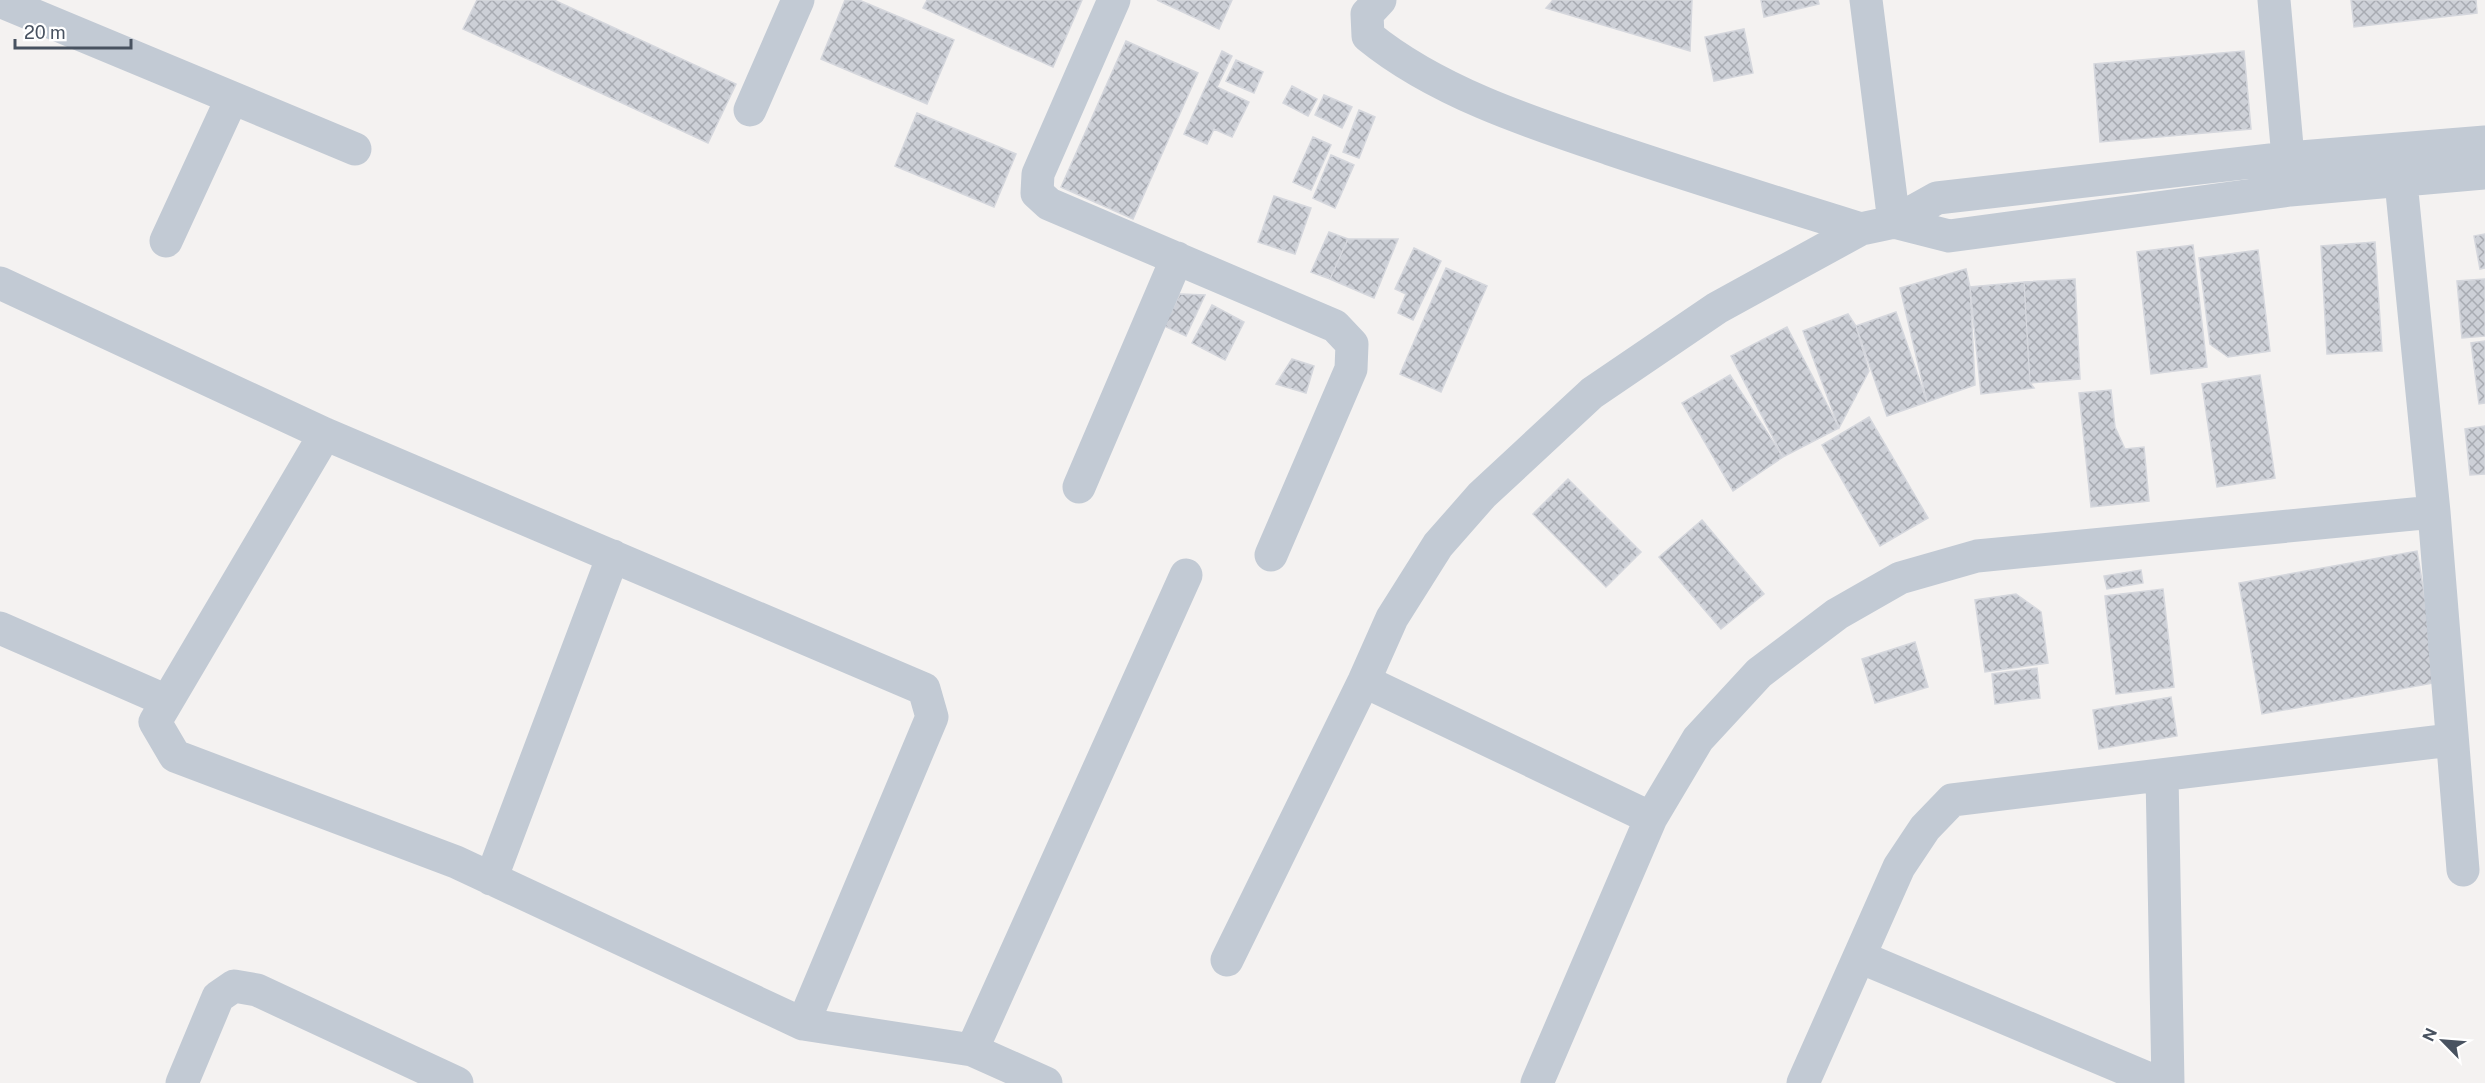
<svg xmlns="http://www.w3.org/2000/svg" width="2485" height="1083" font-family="'Public Sans',sans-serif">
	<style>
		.building { fill: url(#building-cross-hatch); stroke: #d5d7dd; stroke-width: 1.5 }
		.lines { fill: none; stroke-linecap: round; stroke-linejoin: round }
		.minor { stroke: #c2cad4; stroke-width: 33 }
	</style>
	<defs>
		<pattern id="building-cross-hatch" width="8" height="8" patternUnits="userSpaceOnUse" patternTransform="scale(1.5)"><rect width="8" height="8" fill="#cdd0d7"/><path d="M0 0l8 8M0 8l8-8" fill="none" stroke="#a8abb2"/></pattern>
	</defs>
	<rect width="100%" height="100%" fill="#f4f2f1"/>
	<!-- building -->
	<path class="building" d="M477,0H554L736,84L708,143L463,29Z
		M845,0H859L954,40L927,104L821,59Z
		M927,0H1082L1053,67L923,8Z
		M1157,0H1232L1219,29Z
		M1553,0H1692L1690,51L1546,8Z
		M1761,0H1818L1819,4L1764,17Z
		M2351,0H2476L2477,13L2354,27Z
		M1744,29L1753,73L1714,81L1705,37Z
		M1126,41L1198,73L1133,219L1061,187Z
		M1222,51L1232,56L1217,87L1249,102L1232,137L1214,129L1207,144L1184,134Z
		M2244,51L2251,129L2100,142L2094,64Z
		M1236,60L1263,72L1254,93L1226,81Z
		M1292,86L1317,99L1308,116L1283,103Z
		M1324,95L1352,107L1342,128L1315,115Z
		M1359,110L1375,117L1359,158L1343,152Z
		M917,113L1016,154L994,207L895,166Z
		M1313,137L1331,145L1311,190L1293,182Z
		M1331,155L1354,165L1335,208L1313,198Z
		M1274,196L1311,208L1295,254L1258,242Z
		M1329,232L1348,239L1330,279L1311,272Z
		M2485,234V268L2480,269L2474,236Z
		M1348,239H1398L1374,298L1330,279Z
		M2375,242L2382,351L2327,354L2321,246Z
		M2193,245L2207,367L2151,374L2137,252Z
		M1414,248L1441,261L1413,320L1398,313L1406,294L1395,289Z
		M2258,250L2270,351L2228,357L2210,344L2199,258Z
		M1446,268L1487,286L1441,392L1400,374Z
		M1966,269L1970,287L1975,385L1927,402L1900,288Z
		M2075,279L2080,379L2030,383L2024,282Z
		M2485,279V336L2462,338L2457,281Z
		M2024,282L2030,383L2034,388L1981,394L1970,287Z
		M1180,294L1205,295L1186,336L1164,326Z
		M1212,305L1244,322L1225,360L1192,343Z
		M1896,312L1927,402L1887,416L1856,326Z
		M1848,314L1856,326L1869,371L1839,428L1803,331Z
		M1787,327L1839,428L1783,457L1731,356Z
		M2485,341V403L2479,404L2471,343Z
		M1292,359L1314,366L1306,393L1276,384Z
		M1730,375L1783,457L1733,491L1682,403Z
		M2260,375L2275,478L2217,487L2202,384Z
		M2111,390L2115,427L2125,449L2144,447L2149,501L2091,507L2079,393Z
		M1869,417L1928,518L1880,546L1822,445Z
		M2485,426V474L2470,475L2465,429Z
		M1568,479L1641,552L1606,587L1533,514Z
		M1702,520L1764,594L1721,629L1659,557Z
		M2417,551L2439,682L2262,714L2239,583Z
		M2141,570L2143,583L2107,589L2104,576Z
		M2163,589L2174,687L2116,694L2105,596Z
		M2016,594L2041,612L2048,663L1985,672L1975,600Z
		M1915,642L1928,687L1875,703L1862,659Z
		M2037,668L2040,698L1995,704L1992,674Z
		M2171,697L2177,736L2099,749L2093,710Z"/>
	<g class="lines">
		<!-- minor -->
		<path class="minor" d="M1114,0L1038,174L1037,193L1049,204L1335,326L1352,344L1351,369L1271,555
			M1380,0L1367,14L1368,36C1435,91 1529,122 1610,149C1693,177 1777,203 1861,229
			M1866,0L1894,222
			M2274,0L2290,180
			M0,1L355,149
			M750,110L798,0
			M2401,182L2434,512L2463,870
			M1894,222L1949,236L2290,190L2485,173
			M166,241L232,98
			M0,283L325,434L924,689L932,717L803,1024
			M325,434L155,722L175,756L456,862L803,1024L972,1050L1046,1083
			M1079,487L1177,258
			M0,628L167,701
			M1364,681L1651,818
			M2162,775L2168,1083
			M491,879L613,556
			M1860,957L2159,1083
			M1227,960L1364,681L1392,618L1438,545L1482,495L1592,393L1717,308L1861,229L1894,222L1937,198L2288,158L2485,142
			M972,1050L1186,575
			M182,1083L218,997L234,986L257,990L457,1083
			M1537,1083L1651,818L1698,739L1759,673L1837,614L1900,578L1977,556L2434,512
			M1803,1083L1899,867L1925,828L1952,800L2451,740"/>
	</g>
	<!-- north arrow -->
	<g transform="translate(2443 1041) rotate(295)" stroke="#ffffff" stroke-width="4.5" paint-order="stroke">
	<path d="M0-4.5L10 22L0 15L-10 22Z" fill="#485260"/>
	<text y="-9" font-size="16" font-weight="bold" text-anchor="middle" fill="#485260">N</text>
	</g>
	<!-- scale -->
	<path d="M15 39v9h116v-9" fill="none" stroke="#485260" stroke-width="3"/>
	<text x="24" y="39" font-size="18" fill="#485260" stroke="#ffffff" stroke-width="4.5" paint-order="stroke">20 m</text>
</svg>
